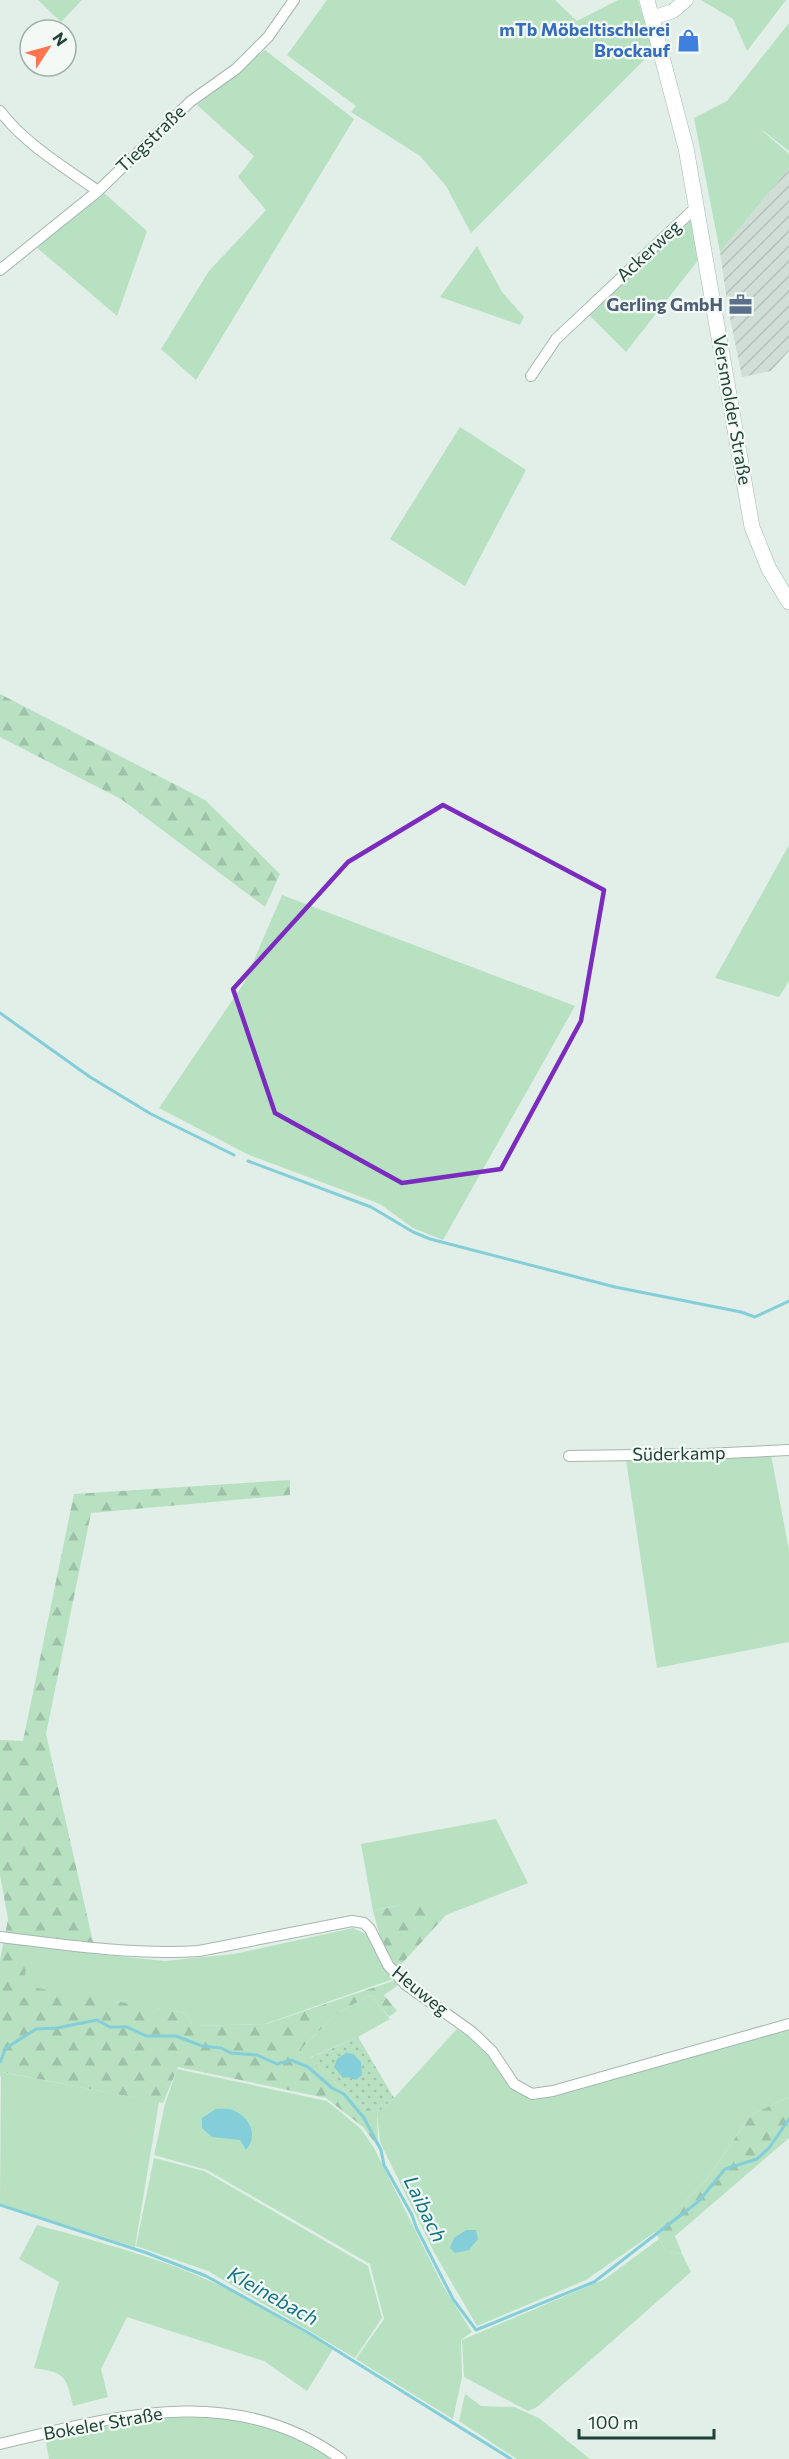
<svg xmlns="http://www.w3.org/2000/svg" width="789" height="2459" font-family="Commissioner,sans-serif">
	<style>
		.industrial { fill: url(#industrial-furrows) }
		.grass { fill: #b8e1c2 }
		.forest { fill: url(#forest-firs) }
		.garden { fill: url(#garden-dots) }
		.water { fill: #84ced9 }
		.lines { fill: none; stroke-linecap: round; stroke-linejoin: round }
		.stream { stroke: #84ced9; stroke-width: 3 }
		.minor-casing { stroke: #a4b7af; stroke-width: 12 }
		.tertiary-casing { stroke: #a4b7af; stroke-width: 15 }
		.secondary-casing { stroke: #9fbbb0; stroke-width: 16 }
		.minor { stroke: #fff; stroke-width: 10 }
		.tertiary { stroke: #fff; stroke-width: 14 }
		.secondary { stroke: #fff; stroke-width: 15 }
		.marked { fill: none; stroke: #7b2cbf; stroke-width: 4.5; stroke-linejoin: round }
		.labels { text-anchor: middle; stroke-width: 4.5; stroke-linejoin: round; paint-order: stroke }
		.shop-label { font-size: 18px; font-weight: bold; fill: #366cbe; stroke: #f3faf6; text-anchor: end }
		.street-label { font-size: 18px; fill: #204137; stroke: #f3faf6 }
		.service-label { font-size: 18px; font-weight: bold; fill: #4e5e75; stroke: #f3faf6; text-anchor: end }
		.water-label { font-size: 20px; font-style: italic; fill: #127484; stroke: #f3faf6 }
	</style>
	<defs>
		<pattern id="industrial-furrows" width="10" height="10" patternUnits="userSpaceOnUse" patternTransform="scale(1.5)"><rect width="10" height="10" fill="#d0ded7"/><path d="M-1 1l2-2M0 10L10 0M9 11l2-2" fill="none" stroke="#b2c0b9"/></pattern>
		<pattern id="forest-firs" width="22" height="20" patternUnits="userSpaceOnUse" patternTransform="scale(1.5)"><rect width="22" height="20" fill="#b8e1c2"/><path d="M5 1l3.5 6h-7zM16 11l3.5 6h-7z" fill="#9ec2a7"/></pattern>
		<pattern id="garden-dots" width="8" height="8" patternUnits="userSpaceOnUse" patternTransform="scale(1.5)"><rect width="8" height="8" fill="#b8e1c2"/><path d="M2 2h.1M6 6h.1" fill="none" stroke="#9ec2a7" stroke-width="1.8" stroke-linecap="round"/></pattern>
	</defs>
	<rect width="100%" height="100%" fill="#e2eee8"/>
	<!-- industrial -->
	<path class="industrial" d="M789,168V351L771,371L742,377L728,308L720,252Z"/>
	<!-- grass -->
	<path class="grass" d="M38,0H82L61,22Z
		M327,0H555L577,21L618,0H638L653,51L471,233L446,186L420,156L351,112L356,106L287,55Z
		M701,0H786L747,51L733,19Z
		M789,23V151L758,127L789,154V168L720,252L694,118L727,101Z
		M265,50L354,119L196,380L161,349L209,271L266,210L238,177L254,156L197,105Z
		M104,193L147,231L117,316L35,246Z
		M691,220L699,259L626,352L588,314Z
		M477,246L502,292L524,317L520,325L440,297Z
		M460,427L526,470L465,586L390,539Z
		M789,845V981L779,997L715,978Z
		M282,895L575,1006L443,1240L413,1228L380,1204L249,1155L159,1108L244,983Z
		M771,1455L789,1550V1642L657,1668L626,1460Z
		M496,1819L528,1883L446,1915C418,1899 403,1904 373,1911L361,1844Z
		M353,1928L366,1934L393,1979L265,2024L192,2026L186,2013L25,1987V1947L165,1961L234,1954Z
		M371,1995L390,2019L358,2037L309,2058L301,2049L337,2013Z
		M789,2027V2097L751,2115L706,2180L655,2232L586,2280L477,2326L435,2254L380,2142L377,2113L394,2098L457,2029C467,2036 480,2043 488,2052C502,2070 511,2093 534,2100Z
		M177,2069L327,2101L361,2129L374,2148L443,2286L472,2332L461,2340L462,2377L453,2419L356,2359L384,2319L370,2264L207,2170L154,2155L165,2104Z
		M1,2072L159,2102L135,2247L0,2204Z
		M154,2158L204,2171L368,2266L382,2318L355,2358L208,2271L136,2246Z
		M37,2225C99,2242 162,2258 221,2286C260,2304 296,2327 333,2349L307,2391L264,2361L127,2317L101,2369L108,2397L73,2406C66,2376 66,2373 34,2368L59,2282L19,2259Z
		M659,2239L667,2252L682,2254L691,2272L537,2407L528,2411L464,2377L462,2340L605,2279Z
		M465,2394L481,2406L514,2407L539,2418L590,2459H517L459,2421Z
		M223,2417L258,2422L290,2434L334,2459H49L45,2438L142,2418Z"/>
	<!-- forest -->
	<path class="forest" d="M0,694L205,800L280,874L265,907L121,799L0,737Z
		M290,1480V1495L91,1513L46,1734L96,1955L26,1947L25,1986L186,2013L192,2026L266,2024L396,1980L400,1984L384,1995L397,2011L389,2017L371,1995L337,2013L301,2049L355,2102L377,2113L378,2147L363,2127L326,2098L178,2067L163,2103L2,2072L0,2077V1960L8,1919L0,1875V1740L23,1741L74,1494Z
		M409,1903L430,1906L446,1915L397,1969L381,1940L373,1911Z
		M789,2097V2138L675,2236L682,2254L667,2252L655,2232L706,2180L751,2115Z"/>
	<!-- garden -->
	<path class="garden" d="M358,2037L394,2098L377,2113L355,2102L310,2058Z"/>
	<!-- water -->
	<path class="water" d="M346,2053L353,2054L361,2062L362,2075L356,2080L348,2077L343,2078L334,2067L337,2059Z
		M216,2109C222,2109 230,2108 235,2111C251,2119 258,2136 246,2150L240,2140L212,2137L202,2128V2118Z
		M466,2230H476L478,2239L469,2250L455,2253L450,2248L454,2238Z"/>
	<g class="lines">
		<!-- stream -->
		<path class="stream" d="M0,1013L90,1077L151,1114L234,1155
			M248,1161L371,1207L413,1232L430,1239L615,1287L741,1312L755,1317L789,1301
			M0,2062L6,2048L36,2029L57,2028L97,2020L110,2027H127L146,2036H176L202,2046L221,2048L231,2053L257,2055L277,2064L291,2060L308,2067L332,2088L344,2094L364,2118L381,2150L384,2165L412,2215L416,2227L453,2299L476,2330L594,2282L699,2201L725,2169L757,2159L769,2148L789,2119
			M0,2205L147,2253L206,2276L307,2332L511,2459"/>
		<defs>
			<path id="minor" d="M0,111C25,144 64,167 98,191
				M0,270L98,191L191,101L236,69L268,37L294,0
				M531,376L556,339L692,211L697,209
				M569,1456L705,1454L789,1450
				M0,1937C64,1945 135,1955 199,1951L352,1921L364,1923L370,1929L388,1965L405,1984L472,2032L492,2051L514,2084L532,2094L553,2091L789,2024
				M0,2444C117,2416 234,2381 341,2459"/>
			<path id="tertiary" d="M652,18L673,11L686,0"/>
			<path id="secondary" d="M647,0L686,148L752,527L769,569L789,602"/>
		</defs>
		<!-- minor casing -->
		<use href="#minor" class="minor-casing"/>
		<!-- tertiary casing -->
		<use href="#tertiary" class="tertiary-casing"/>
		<!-- secondary casing -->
		<use href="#secondary" class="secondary-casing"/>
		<!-- minor -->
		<use href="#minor" class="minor"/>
		<!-- tertiary -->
		<use href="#tertiary" class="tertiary"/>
		<!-- secondary -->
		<use href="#secondary" class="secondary"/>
	</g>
	<!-- marked area -->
	<path class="marked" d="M443,805L604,890L581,1021L501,1169L402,1183L275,1113L233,989L348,862Z"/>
	<!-- icons -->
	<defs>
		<symbol id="shop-bare" viewBox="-9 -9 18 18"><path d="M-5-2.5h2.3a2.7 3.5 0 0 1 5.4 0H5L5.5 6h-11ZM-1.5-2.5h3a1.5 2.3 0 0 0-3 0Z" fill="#3f7fe0" stroke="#f3faf6" stroke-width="2.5" paint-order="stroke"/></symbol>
		<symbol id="office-bare" viewBox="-9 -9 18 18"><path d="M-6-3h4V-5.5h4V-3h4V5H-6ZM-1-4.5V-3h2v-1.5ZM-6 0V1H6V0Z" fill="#5c6f8a" stroke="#f3faf6" stroke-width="2.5" paint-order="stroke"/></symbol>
	</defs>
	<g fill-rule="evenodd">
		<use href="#shop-bare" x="672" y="24" width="33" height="33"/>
		<use href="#office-bare" x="724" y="288" width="33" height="33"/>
	</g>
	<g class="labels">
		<!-- shop labels -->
		<g class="shop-label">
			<text x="670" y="36">mTb Möbeltischlerei<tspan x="670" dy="21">Brockauf</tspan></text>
		</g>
		<!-- street labels -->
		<g class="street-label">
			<text transform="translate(151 139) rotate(-44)" y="6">Tiegstraße</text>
			<text transform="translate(649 251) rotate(-43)" y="6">Ackerweg</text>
			<text transform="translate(732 410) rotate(80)" y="6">Versmolder Straße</text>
			<text transform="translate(679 1454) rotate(-1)" y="6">Süderkamp</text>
			<text transform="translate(420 1991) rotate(39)" y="6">Heuweg</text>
			<text transform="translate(103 2424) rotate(-10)" y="6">Bokeler Straße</text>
		</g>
		<!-- service labels -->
		<g class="service-label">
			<text x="723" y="311">Gerling GmbH</text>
		</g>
		<!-- water labels -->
		<g class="water-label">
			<text transform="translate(425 2209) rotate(64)" y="7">Laibach</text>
			<text transform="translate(273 2296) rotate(29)" y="7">Kleinebach</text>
		</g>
	</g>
	<!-- north arrow -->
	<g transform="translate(48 48) rotate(54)"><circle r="28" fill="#f3faf6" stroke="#9fb0aa" stroke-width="1.5"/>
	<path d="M0-4.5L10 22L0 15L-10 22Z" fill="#ff754f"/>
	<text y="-9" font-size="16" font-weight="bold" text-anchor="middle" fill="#204137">N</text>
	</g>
	<!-- scale -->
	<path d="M579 2429v9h135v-9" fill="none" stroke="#204137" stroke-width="3"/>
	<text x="588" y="2429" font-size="18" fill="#204137" stroke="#f3faf6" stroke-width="4.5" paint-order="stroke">100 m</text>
</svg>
